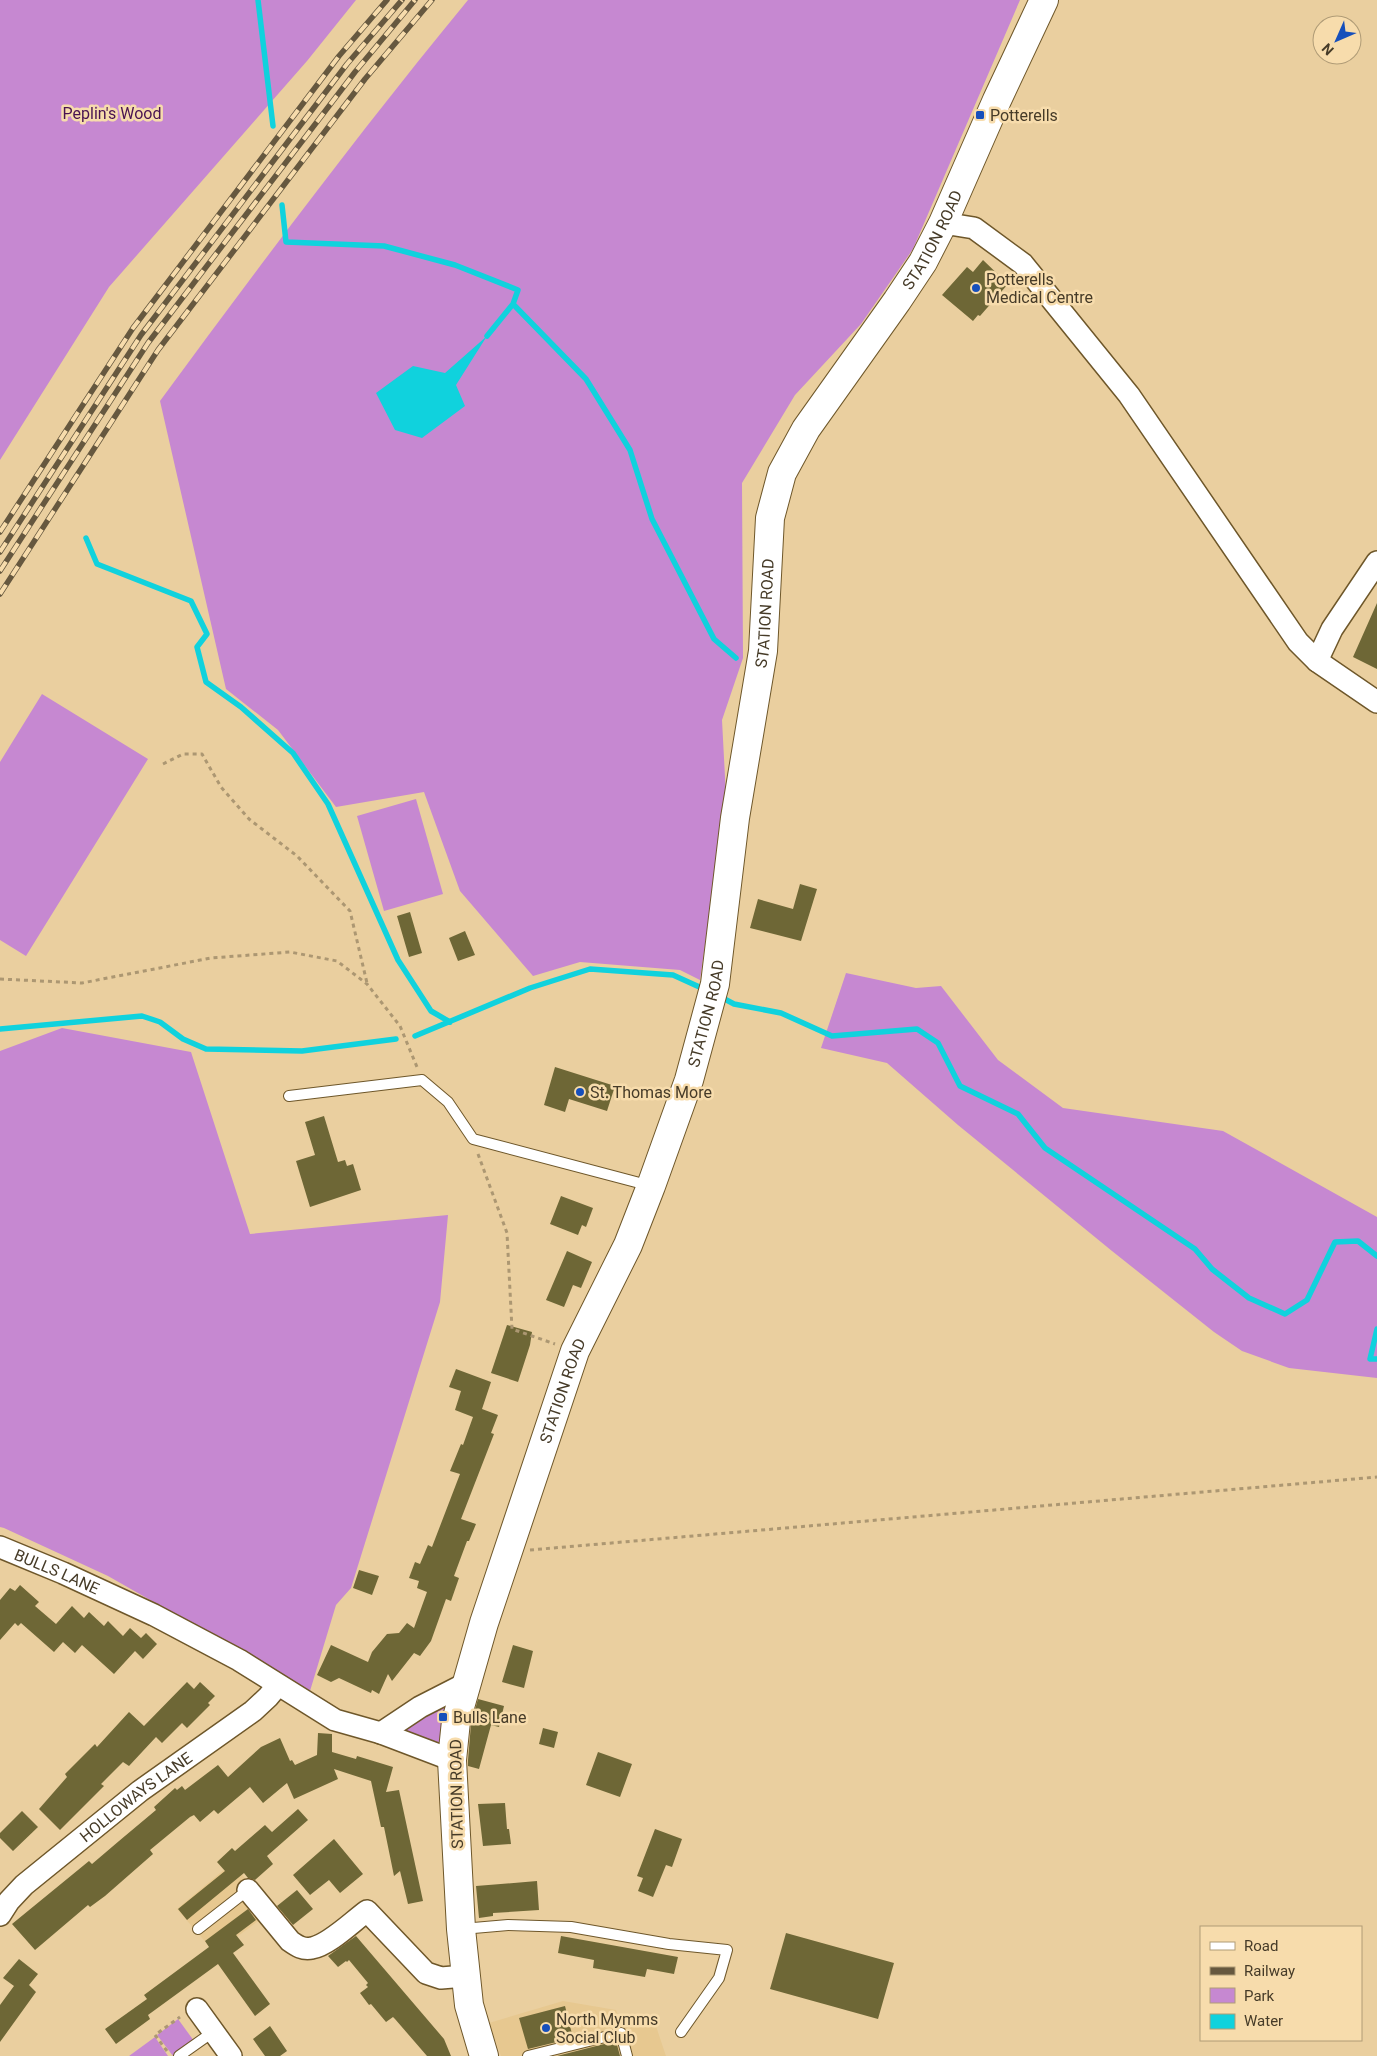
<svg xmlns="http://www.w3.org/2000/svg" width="1377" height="2056" font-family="Roboto,sans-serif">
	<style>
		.built { fill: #e7c890 }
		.green { fill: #c688d1 }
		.water { fill: #10d2dd }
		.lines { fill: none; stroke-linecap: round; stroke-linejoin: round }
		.stream { stroke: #10d2dd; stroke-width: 5.5 }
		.building { fill: #6e6736 }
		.lane-casing { stroke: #6e572a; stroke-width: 12 }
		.street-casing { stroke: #6e572a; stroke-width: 24 }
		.secondary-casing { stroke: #6e572a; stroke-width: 30 }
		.path { stroke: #ac9772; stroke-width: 3; stroke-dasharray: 4 4; stroke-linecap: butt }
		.lane { stroke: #fff; stroke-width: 10 }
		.street { stroke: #fff; stroke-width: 21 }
		.secondary { stroke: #fff; stroke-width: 28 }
		.rail-casing { stroke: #66583f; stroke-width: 5.5 }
		.rail { stroke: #f7dcac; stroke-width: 4; stroke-dasharray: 11; stroke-linecap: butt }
		.poi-dot { fill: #164fbb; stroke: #f7dcac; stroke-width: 2 }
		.labels { text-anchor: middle; stroke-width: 5; stroke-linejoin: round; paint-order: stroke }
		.park-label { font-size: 16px; fill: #481251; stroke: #f7dcac }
		.poi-label { font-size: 16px; fill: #463b28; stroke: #f7dcac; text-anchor: start }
		.street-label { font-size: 16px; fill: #463b28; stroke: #f7dcac }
	</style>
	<rect width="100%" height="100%" fill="#eacf9f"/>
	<!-- built -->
	<path class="built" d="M232,1863L296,1938L265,1916L215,1953L177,1909Z
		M563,2001L616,2010L622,2025L653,2017L666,2056H501L489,2023Z"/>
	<!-- green -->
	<path class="green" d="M0,0H356L307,61L109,287L0,460Z
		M468,0H1020L913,249L861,324L795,395L742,483L743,658L722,720L726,796L700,980L680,970L580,962L533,976L460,891L424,792L336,807L278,730L226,689L160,401C260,265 361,130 468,0Z
		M42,694L148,759L26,956L0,940V762Z
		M416,799L443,894L384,911L357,816Z
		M846,973L916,988L941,986L998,1060L1063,1108L1223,1131L1377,1217V1378L1289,1368L1242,1351L1214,1332L1112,1251L958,1125L887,1063L821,1048Z
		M62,1028L191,1052L250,1234L448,1215L440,1302L351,1588L336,1605L310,1691L108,1576L4,1528L0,1527V1051Z
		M442,1704L445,1709V1711L441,1710L439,1721L443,1722L439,1742L435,1743L403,1730Z
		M178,2019L194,2041L173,2056L157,2035Z
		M155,2037L168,2056H129Z"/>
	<!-- water -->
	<path class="water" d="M487,336L456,385L465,406L422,438L395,430L376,393L413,366L445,373Z"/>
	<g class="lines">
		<!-- stream -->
		<path class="stream" d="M258,0L273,126
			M282,205L286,242L384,246L455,265L518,290L513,304L487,336
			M513,304L586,379L630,450L652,519L714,639L736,658
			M86,538L97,564L191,601L207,634L197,647L206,682L241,707L293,753L328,804L398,960L431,1011L450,1022
			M719,996L734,1004L781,1013L832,1036L917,1029L938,1043L960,1086L1018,1114L1045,1148L1195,1249L1212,1269L1249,1298L1285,1314L1307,1300L1335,1242L1358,1241L1377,1256
			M0,1029L142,1016L160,1022L183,1039L206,1049L302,1051L396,1039
			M415,1036L530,988L590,969L673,975L706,990
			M1377,1329L1370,1359H1377"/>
	</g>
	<!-- building -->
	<path class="building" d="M983,260L1008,284L980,316L978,315L973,321L942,295L967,267L973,272Z
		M1377,603V669L1353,657Z
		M800,884L817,889L801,941L750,928L758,899L793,909Z
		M410,912L422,953L409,957L397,916Z
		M465,931L475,955L458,961L449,938Z
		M555,1067L615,1086L607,1111L569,1099L565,1112L544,1105Z
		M324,1116L338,1162L345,1160L347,1166L353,1164L361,1190L310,1207L296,1161L315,1155L305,1122Z
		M561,1196L593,1208L586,1227L582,1225L578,1235L550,1224Z
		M567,1251L592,1262L581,1288L573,1285L564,1307L546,1300Z
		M507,1325L532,1332L530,1345L518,1382L491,1373Z
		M456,1369L491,1382L482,1409L498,1415L491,1433L494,1434L461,1519L476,1524L469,1541H467L454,1576L459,1578L451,1601L446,1599L431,1641L420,1656L414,1653L392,1681L388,1674L379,1694L372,1690L371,1693L339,1678L331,1682L317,1675L331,1645L368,1662L372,1652L387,1634L399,1633L407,1623L414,1628L427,1592L417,1588L419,1581L409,1578L415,1562L420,1564L428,1545L432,1547L460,1474L450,1471L461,1444L463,1445L473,1417L455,1410L461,1391L449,1387Z
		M359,1570L379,1576L372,1595L353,1588Z
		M20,1585L39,1602L35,1606L56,1624L72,1606L84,1618L89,1612L104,1626L108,1621L123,1636L130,1628L141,1638L146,1633L157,1644L143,1659L135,1651L114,1674L82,1645L75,1653L63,1642L54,1652L21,1623L18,1626L15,1623L0,1640V1600L10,1588L15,1591Z
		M513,1645L533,1651L524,1688L502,1682Z
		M187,1682L194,1689L200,1682L215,1696L208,1703L210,1705L187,1728L182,1723L162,1743L156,1737L129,1766L123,1762L101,1784L104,1786L60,1830L39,1809L67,1777L65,1774L95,1744L97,1747L129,1712L144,1726Z
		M478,1699L504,1706L499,1727L491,1725L479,1769L468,1766V1760L471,1724Z
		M543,1728L558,1732L554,1748L539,1744Z
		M318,1733L332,1734V1752L356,1759L357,1756L393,1767L386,1792L399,1790L423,1901L408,1904L400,1871L394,1876L384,1827H381L371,1781L334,1769L338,1779L294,1799L287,1783L263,1803L250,1787L218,1814L214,1810L200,1822L194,1815L190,1817L150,1850L153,1854L105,1896L90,1907L88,1905L35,1950L12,1924L89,1861L92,1864L119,1841L156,1810L154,1807L175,1788L177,1790L182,1786L185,1790L218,1765L228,1777L261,1747L280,1738L290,1761L292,1760L295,1765L317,1755Z
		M598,1752L632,1764L620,1797L586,1785Z
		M505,1803L507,1829H509L511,1844L483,1846L478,1804Z
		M298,1809L308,1820L267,1856L273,1864L255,1880L248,1878L244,1873L187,1920L178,1909L225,1871L217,1862L232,1848L235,1851L265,1825L272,1832Z
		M22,1811L38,1827L13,1851L0,1838V1833Z
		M655,1829L682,1839L672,1867L666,1865L653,1897L638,1891L643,1878L637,1876Z
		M334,1839L363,1874L340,1893L329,1880L310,1895L293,1875Z
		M537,1881L539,1910L493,1913V1916L479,1918L476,1886Z
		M297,1890L313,1909L293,1925L277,1906Z
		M248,1909L256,1920L236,1935L244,1945L233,1953L270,2004L255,2016L218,1964L148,2015L150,2019L116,2044L105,2029L147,1999L144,1995L209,1947L205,1941Z
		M786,1933L894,1963L878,2019L770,1989Z
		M356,1936L444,2039L451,2056H427L395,2019L393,2017L386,2022L371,2004L369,2005L360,1993L368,1987L366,1985L368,1983L349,1960L347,1962L346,1961L338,1967L328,1956Z
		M561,1936L678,1957L674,1974L647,1969L645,1977L593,1968L594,1960L558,1953Z
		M19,1959L38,1974L29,1985L36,1992L0,2042V2005L14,1986L3,1978Z
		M565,2006L573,2038L528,2049L519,2018Z
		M270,2026L287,2051L280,2056H265L253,2039Z
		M616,2041L620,2056H557Z"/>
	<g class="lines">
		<defs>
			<path id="lane" d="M289,1096L422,1080L448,1102L473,1139L651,1186
				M198,1929L248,1890
				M462,1929L508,1925L571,1927L669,1944L727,1950L719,1978L681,2032
				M179,2056L213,2032
				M528,2056L621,2033L627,2056"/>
			<g id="street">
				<path d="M943,223L974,228L1023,264L1129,395L1298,642L1317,661L1377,702"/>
				<path d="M1317,661L1332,629L1377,562"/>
				<path id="s1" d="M0,1547L63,1573L154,1615L239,1660L335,1720L381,1733L452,1760"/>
				<path d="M381,1733L420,1707L465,1684"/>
				<path d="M248,1890L290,1941C297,1946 303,1950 312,1948C329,1945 353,1921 367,1911L426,1973L441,1978L465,1976"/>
				<path id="s2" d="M0,1915L9,1901L24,1885L140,1791L253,1711L268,1697L278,1685"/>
				<path d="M197,2009L231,2056"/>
			</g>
			<g id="secondary">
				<path id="s3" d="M484,2056L469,2005L461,1929L452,1760L456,1721L484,1623L575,1351L628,1245L651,1186L689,1080L715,984L735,818L763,651L770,518L782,473L806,429L897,301L923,262L943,223L997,100L1044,0"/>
			</g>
		</defs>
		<!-- lane casing -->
		<use href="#lane" class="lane-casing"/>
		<!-- street casing -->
		<use href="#street" class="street-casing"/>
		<!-- secondary casing -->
		<use href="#secondary" class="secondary-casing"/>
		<!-- path -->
		<path class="path" d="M163,764L183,754H202L221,787L249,819L297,856L350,911L367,983
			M0,979L82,983L211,958L290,952L337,961L367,984L400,1026L417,1067
			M478,1154L507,1233L512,1329L555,1344
			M530,1550L1377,1477
			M167,2051L155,2035L180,2017"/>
		<!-- lane -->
		<use href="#lane" class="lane"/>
		<!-- street -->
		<use href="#street" class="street"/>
		<!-- secondary -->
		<use href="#secondary" class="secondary"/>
		<defs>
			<path id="rail" d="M0,532L133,328L339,56L387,0
				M0,552L141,335L347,64L402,0
				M0,571L148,343L355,72L415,0
				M0,594L158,350L365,79L432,0"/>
		</defs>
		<!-- rail casing -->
		<use href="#rail" class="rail-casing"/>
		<!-- rail -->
		<use href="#rail" class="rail"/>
	</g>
	<!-- markers -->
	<g class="poi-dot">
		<rect x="975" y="110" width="10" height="10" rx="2.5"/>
		<circle cx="976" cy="288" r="5"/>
		<circle cx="580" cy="1092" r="5"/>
		<rect x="438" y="1712" width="10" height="10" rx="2.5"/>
		<circle cx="546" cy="2028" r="5"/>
	</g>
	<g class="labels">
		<!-- park labels -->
		<g class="park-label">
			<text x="112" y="119">Peplin's Wood</text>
		</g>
		<!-- poi labels -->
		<g class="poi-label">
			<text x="990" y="121">Potterells</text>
			<text x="986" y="285">Potterells<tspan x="986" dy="18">Medical Centre</tspan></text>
			<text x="590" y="1098">St. Thomas More</text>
			<text x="453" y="1723">Bulls Lane</text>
			<text x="556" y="2025">North Mymms<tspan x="556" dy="18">Social Club</tspan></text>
		</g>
		<!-- street labels -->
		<g class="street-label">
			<text dy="6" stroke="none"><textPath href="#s3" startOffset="1915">STATION ROAD</textPath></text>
			<text dy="6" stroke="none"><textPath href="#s3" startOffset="1495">STATION ROAD</textPath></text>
			<text dy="6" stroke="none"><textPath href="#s3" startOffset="1090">STATION ROAD</textPath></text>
			<text dy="6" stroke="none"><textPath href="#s3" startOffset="685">STATION ROAD</textPath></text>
			<text dy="6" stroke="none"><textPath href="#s1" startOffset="62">BULLS LANE</textPath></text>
			<text transform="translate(456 1794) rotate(-91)" y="6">STATION ROAD</text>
			<text dy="6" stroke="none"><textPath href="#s2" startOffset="181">HOLLOWAYS LANE</textPath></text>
		</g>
	</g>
	<!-- legend -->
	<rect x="1200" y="1926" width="162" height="115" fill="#f7dcac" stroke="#b09c77"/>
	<rect x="1210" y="1942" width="25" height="8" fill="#ffffff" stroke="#b09c77"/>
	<text x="1244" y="1951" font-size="15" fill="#463b28">Road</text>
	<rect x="1210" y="1967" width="25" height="8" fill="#66583f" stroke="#b09c77"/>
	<text x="1244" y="1976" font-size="15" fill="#463b28">Railway</text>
	<rect x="1210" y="1988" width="25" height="15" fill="#c688d1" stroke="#b09c77"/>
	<text x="1244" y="2001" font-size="15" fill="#463b28">Park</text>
	<rect x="1210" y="2014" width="25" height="15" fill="#10d2dd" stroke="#b09c77"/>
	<text x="1244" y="2026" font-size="15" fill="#463b28">Water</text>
	<!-- north arrow -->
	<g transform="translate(1337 40) rotate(225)"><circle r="24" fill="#f7dcac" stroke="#b09c77"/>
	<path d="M0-4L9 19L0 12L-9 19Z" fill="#164fbb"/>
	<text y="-8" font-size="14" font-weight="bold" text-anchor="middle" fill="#463b28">N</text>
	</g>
</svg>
